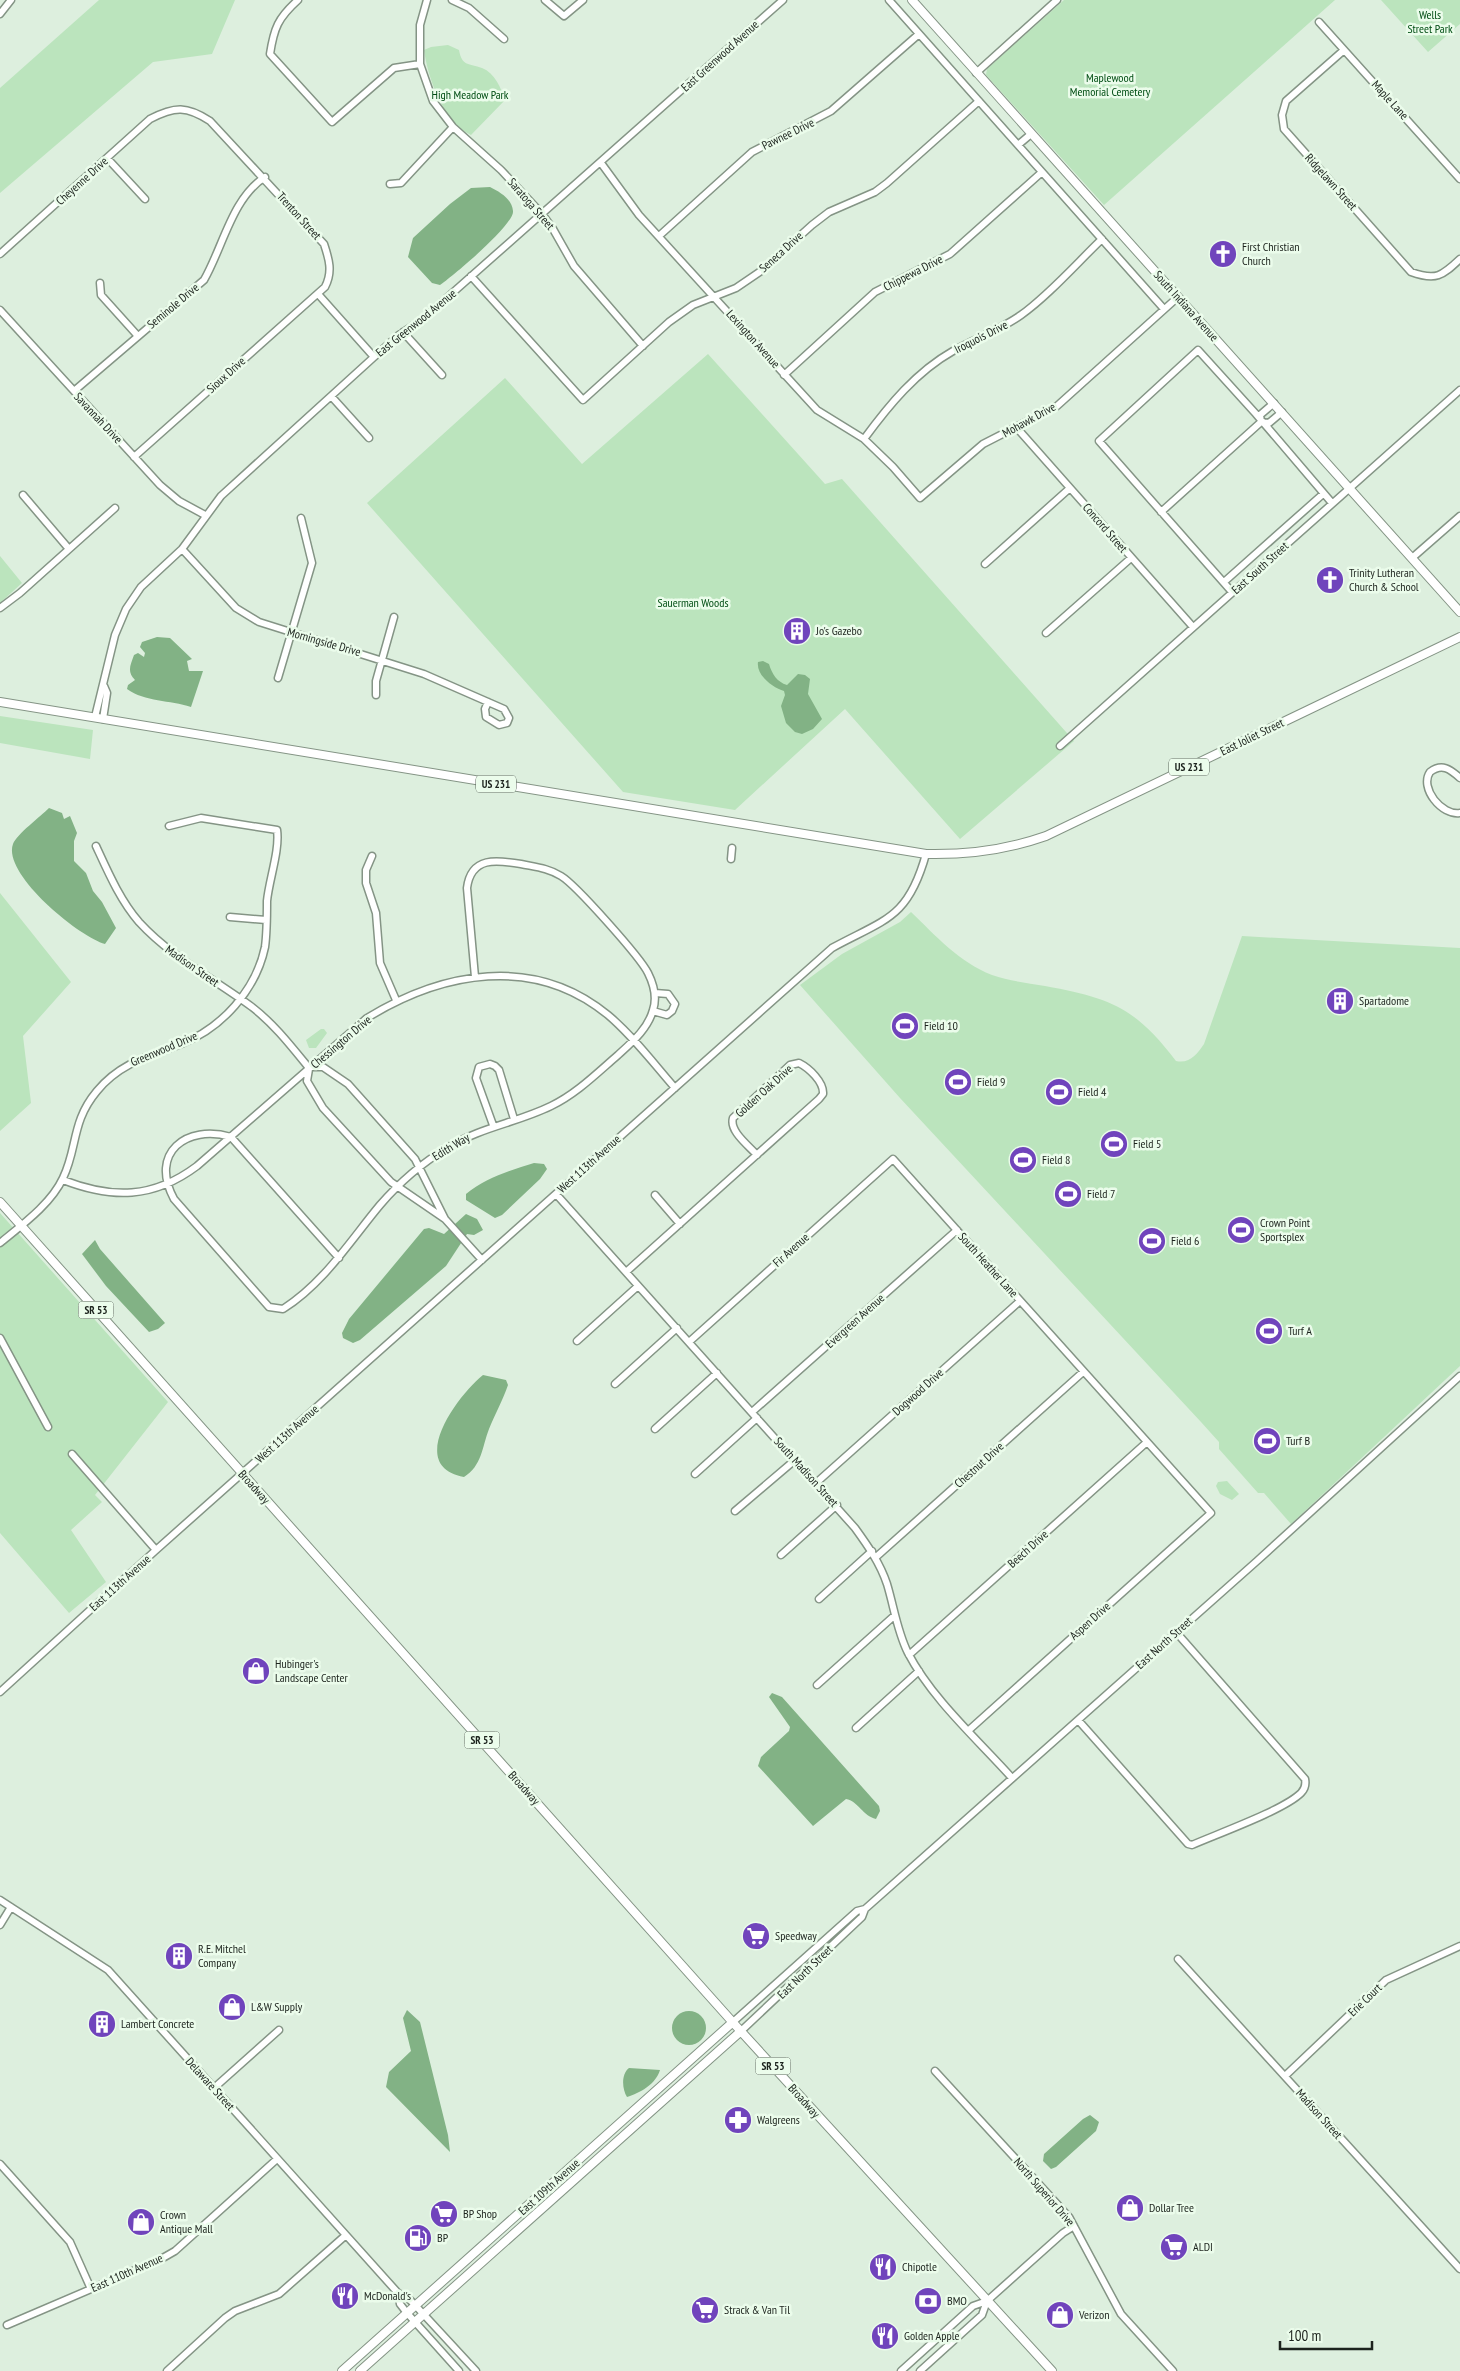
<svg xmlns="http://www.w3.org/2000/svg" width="1460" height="2371" font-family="'PT Sans Narrow',sans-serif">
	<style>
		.green { fill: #bbe4bd }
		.water { fill: #82b285 }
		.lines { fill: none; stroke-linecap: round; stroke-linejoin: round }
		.minor-casing { stroke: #849485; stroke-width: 9 }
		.major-casing { stroke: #849485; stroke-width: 10 }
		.minor { stroke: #fff; stroke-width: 6 }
		.major { stroke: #fff; stroke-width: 8 }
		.labels { text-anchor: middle; stroke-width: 5; stroke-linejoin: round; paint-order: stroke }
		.shield { fill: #ebfceb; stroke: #5a645b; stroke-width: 1 }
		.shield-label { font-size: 11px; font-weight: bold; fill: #1c231d }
		.park-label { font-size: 12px; fill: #004d13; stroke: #ebfceb }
		.street-label { font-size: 12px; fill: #1c231d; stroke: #ebfceb }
		.poi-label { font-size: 12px; fill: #1c231d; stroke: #ebfceb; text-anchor: start }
	</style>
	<rect width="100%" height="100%" fill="#ddefde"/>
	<!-- green -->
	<path class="green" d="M99,0H235L212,54L153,62L0,193V88Z
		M1064,0H1335L1104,205L986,75L987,69Z
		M1381,0H1460V24L1428,52Z
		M448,45L459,50C462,67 469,63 482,68C495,73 501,88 505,100L471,135C443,122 428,78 424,50L431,47Z
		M708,354L825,484L842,479L1074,741L960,839L845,709L735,810L623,792L367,503L505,378L582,464Z
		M0,556L22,583L0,603Z
		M0,716L93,730L90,759L0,743Z
		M0,893L71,982L23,1036L31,1103L0,1131Z
		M911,912C936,936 959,962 992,975C1009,981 1027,983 1045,986C1110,998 1135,1007 1176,1061C1190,1064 1197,1054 1204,1044L1242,936L1460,948V1366L1291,1524L1264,1493H1258L1219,1449V1442L1201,1422L900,1098L800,985L842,954L900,922Z
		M321,1029H324L327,1033L316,1048H309L306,1040Z
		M0,1213L168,1402L95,1495L102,1502L71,1530L106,1582L69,1613L0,1533Z
		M1227,1481L1239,1494L1232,1500L1220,1494L1216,1486L1218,1482Z"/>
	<!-- water -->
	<path class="water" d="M490,187C500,192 512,199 513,211C515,224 452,277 440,285L432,283L408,257L413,238L450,204L471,188Z
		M157,637L170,638L192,659L187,661L189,671H203L191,707C170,700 145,702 127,689L128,685L135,680C127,672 130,666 134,655L138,653L144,657L145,653L140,647L142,642Z
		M763,661L769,664C772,674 777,682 787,685L798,674L805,675L810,679L808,694L822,719L813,729L802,734L795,732L786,723L781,706L785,695L784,691C773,688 756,675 758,662Z
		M49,808L62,813L64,819L70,816L77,833L74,841V861L86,873L93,891L102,902L116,928L105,944C79,937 2,874 13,844C17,834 40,817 49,808Z
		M534,1163L544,1164L547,1169L540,1179L502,1215L495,1218L466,1200V1194C485,1178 511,1170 534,1163Z
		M466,1214L477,1219L483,1230L474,1235L467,1234L446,1266L360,1340L353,1343L343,1338L342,1333L349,1319L424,1229L429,1228L444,1234Z
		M95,1240L100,1249L165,1323L158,1329L149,1332L106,1286L82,1254Z
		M483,1375L506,1380L508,1385C503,1400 495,1414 489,1429C482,1447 482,1466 464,1477C405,1466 458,1395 483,1375Z
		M772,1693L782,1697L879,1806L880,1811L876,1819C863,1816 858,1801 846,1799L813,1826L758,1766L761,1757L789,1731L790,1727L769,1697Z
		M407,2010L420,2022L448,2135L450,2152L386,2087L389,2072L411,2051L403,2018Z
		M672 2028a17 17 0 1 1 34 0a17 17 0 1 1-34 0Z
		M629,2068L660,2070C656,2084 640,2093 627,2097C622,2089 621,2074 629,2068Z
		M1090,2115L1099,2122L1096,2131L1056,2167L1051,2169L1043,2161L1044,2154L1083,2119Z"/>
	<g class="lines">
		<defs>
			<path id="minor" d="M298,0C278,18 274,28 270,54L332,122L394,68L420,64
				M427,0L420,25V64L433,101L453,127L501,170L542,214L553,229L574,266L643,346
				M452,0L469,8L504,39
				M545,0L564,16L583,0
				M889,0L1164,309
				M0,14L11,0
				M1319,22L1460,179
				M1344,50L1286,101L1282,115L1284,129L1411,272C1436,281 1442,276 1460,259
				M976,73L1057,0
				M1018,145L1031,134
				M107,158L145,199
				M601,163L639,215L817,410L864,439L893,467L920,498L983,444L1057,406L1178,297
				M390,184L401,183L453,127
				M659,236L752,152L831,111L919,34
				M0,254L150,119C175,106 187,106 210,121L324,244C329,259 333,272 325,287L134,457
				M471,276L583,400L669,322L693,305L736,288L761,271L812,225L829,212L875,192L887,183L979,101
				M100,283L101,295L137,335
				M318,294L374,357
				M0,310L160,485L179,501L205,515
				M403,332L442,375
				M784,375L875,292L950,254L1042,172
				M74,391L204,280C223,247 232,198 265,177
				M331,396L369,438
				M1261,422L1269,423L1282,412
				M1017,428L1193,627
				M864,439C889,405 916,372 953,351C976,338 1000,330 1021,315C1049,295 1077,263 1102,239
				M23,495L69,549
				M1161,512L1261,422L1260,415L1274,403
				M182,549L236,608L259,622L424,674L504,709L509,718L507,723L499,725L486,717L485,709L488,702
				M1412,558L1460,516
				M985,564L1070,488
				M1224,582L1323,494
				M1232,592L1099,441L1198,350L1256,414L1332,503
				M0,608L20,593L115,508
				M1046,633L1131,558
				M278,678L312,563L301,518
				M376,695V681L394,617
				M95,717L115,635L126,609L141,587L182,549L221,496L374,357L399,335L423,319L783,0
				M103,719L107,693L104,686
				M1060,746L1460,390
				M1460,778C1450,769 1442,763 1430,772C1419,788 1442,816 1460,813
				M96,846C108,872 120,900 139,922C171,957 214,979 252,1007C274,1024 291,1046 309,1068
				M372,856L366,870V883L376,913L380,963L396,1000
				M731,859L732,848
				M230,917L266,920
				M653,1011L667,1015L672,1011L675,1004L668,994L655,993
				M310,1067H323L348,1084L415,1159L445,1219L482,1260
				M309,1069L307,1081L323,1108L391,1182L445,1219
				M493,1125L476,1078L479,1067L490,1064L495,1066L499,1070L514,1119
				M63,1180C112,1199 153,1199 197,1166L367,1018C442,972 534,954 608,1015C633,1036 654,1064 675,1088
				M556,1194L855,1528C868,1546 880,1563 887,1584C894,1607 897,1631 908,1653C932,1699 978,1740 1012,1778
				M655,1195L680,1224
				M0,1243C22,1225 51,1204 63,1178C78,1147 71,1122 97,1091C120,1063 149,1056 181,1044C222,1028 256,990 265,947C267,932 267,916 267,901C269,880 280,850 277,830L201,818L169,826
				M339,1258L231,1137C186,1124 149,1153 174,1199L269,1307L283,1309C324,1283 350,1241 380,1205C399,1183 422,1163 447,1148C481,1127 516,1123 551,1106C576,1094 596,1074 618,1055C631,1043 648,1029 653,1010C657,998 654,985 648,973C640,957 576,885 561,876C548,868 535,867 521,864C497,860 471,856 467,888L475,977
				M626,1272L819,1099L823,1094C824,1082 809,1068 799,1063L790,1065L733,1118C729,1131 748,1145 757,1155
				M0,1338L48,1427
				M577,1341L638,1286
				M689,1342L893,1159L1211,1513L969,1730
				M615,1384L677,1328
				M752,1412L957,1230
				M655,1429L717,1373
				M72,1454L156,1550
				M695,1474L757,1418
				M816,1483L1020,1301
				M735,1511L795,1460
				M781,1555L837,1505
				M875,1558L1083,1372
				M819,1599L872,1551
				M909,1655L1147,1442
				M817,1685L894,1616
				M0,1692L156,1550L832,948C885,919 908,919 926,854
				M1078,1720L1188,1844L1192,1845C1217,1834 1284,1810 1301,1793C1305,1789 1306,1784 1305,1779L1176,1632
				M856,1728L919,1671
				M0,1900L108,1970L398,2293L407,2297L415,2305L476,2371
				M0,1925L11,1907
				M1178,1959L1460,2269
				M733,2022L857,1911L865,1909L1257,1561L1460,1376
				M741,2031L862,1917L865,1909
				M935,2071L1069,2217L1121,2314L1173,2371
				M1285,2076L1386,1980L1460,1946
				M214,2088L279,2030
				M0,2164L70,2242L91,2289
				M398,2293L400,2304L407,2313L459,2371
				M7,2325L161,2259L175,2251L277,2159
				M167,2371L225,2318L235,2311L279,2294L346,2235
				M901,2371L973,2306L987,2301L1063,2233L1074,2226
				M920,2371L982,2315L987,2301"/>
			<path id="major" d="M912,0L1460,612
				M0,702L926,854C969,855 1006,850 1046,836L1460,637
				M0,1202L737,2027L1052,2371
				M342,2371L733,2022
				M360,2371L741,2031"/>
		</defs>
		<!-- minor casing -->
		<use href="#minor" class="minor-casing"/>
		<!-- major casing -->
		<use href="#major" class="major-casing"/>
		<!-- minor -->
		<use href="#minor" class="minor"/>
		<!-- major -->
		<use href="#major" class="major"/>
	</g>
	<!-- icons -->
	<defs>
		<symbol id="church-disc" viewBox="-11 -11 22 22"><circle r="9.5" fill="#7044bc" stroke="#ebfceb"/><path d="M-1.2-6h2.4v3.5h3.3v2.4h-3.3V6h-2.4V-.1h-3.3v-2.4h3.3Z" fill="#fff"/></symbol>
		<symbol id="building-disc" viewBox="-11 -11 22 22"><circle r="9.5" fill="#7044bc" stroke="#ebfceb"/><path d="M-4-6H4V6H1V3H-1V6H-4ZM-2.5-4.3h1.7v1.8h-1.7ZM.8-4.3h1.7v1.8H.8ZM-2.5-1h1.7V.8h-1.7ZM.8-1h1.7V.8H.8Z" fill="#fff"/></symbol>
		<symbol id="stadium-disc" viewBox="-11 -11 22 22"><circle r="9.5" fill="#7044bc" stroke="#ebfceb"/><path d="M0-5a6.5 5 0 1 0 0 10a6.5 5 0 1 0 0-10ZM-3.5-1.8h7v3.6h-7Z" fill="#fff"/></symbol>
		<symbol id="shop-disc" viewBox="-11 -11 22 22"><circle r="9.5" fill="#7044bc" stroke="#ebfceb"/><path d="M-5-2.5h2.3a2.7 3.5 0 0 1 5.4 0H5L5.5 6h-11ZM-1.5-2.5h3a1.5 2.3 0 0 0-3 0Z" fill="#fff"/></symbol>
		<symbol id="supermarket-disc" viewBox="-11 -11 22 22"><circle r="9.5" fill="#7044bc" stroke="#ebfceb"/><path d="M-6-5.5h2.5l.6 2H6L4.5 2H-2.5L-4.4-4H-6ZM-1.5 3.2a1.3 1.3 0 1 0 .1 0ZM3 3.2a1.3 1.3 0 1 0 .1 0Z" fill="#fff"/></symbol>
		<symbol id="pharmacy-disc" viewBox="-11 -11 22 22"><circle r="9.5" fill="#7044bc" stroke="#ebfceb"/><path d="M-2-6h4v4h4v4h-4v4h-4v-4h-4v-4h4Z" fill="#fff"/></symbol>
		<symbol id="fuel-disc" viewBox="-11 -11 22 22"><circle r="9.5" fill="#7044bc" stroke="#ebfceb"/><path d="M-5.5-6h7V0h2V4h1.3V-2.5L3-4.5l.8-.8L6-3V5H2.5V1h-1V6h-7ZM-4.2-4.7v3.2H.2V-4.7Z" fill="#fff"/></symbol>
		<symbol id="restaurant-disc" viewBox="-11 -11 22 22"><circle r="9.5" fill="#7044bc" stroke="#ebfceb"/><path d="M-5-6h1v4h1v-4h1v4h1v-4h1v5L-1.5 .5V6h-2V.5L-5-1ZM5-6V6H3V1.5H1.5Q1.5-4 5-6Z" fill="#fff"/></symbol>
		<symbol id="bank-disc" viewBox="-11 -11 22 22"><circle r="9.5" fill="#7044bc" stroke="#ebfceb"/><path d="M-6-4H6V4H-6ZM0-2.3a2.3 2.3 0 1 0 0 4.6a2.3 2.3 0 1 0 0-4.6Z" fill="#fff"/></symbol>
	</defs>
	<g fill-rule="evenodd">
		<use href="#church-disc" x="1207" y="238" width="32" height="32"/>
		<use href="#church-disc" x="1314" y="564" width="32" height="32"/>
		<use href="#building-disc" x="781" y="615" width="32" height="32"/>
		<use href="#building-disc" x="1324" y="985" width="32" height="32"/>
		<use href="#stadium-disc" x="889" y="1010" width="32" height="32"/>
		<use href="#stadium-disc" x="942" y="1066" width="32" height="32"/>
		<use href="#stadium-disc" x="1043" y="1076" width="32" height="32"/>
		<use href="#stadium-disc" x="1098" y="1128" width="32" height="32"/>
		<use href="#stadium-disc" x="1007" y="1144" width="32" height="32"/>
		<use href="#stadium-disc" x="1052" y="1178" width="32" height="32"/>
		<use href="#stadium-disc" x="1225" y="1214" width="32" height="32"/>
		<use href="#stadium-disc" x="1136" y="1225" width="32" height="32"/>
		<use href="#stadium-disc" x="1253" y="1315" width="32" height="32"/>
		<use href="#stadium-disc" x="1251" y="1425" width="32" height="32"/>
		<use href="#shop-disc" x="240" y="1655" width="32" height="32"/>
		<use href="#supermarket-disc" x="740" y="1920" width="32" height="32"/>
		<use href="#building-disc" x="163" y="1940" width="32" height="32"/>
		<use href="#shop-disc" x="216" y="1991" width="32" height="32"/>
		<use href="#building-disc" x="86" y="2008" width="32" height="32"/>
		<use href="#pharmacy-disc" x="722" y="2104" width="32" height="32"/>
		<use href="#shop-disc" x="1114" y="2192" width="32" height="32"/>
		<use href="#supermarket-disc" x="428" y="2198" width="32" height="32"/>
		<use href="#shop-disc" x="125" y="2206" width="32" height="32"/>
		<use href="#fuel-disc" x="402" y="2222" width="32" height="32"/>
		<use href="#supermarket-disc" x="1158" y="2231" width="32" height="32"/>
		<use href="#restaurant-disc" x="867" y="2251" width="32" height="32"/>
		<use href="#restaurant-disc" x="329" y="2280" width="32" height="32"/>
		<use href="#bank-disc" x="912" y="2285" width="32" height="32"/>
		<use href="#supermarket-disc" x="689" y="2294" width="32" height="32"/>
		<use href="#shop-disc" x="1044" y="2299" width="32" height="32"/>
		<use href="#restaurant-disc" x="869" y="2320" width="32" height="32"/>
	</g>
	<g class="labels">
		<!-- shield labels -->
		<g class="shield">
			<rect x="1169" y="758.5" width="40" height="17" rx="4"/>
			<rect x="476" y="775.5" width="40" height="17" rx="4"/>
			<rect x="78.5" y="1301.5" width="35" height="17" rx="4"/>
			<rect x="464.5" y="1731.5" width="35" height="17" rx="4"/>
			<rect x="755.5" y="2057.5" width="35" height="17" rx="4"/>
		</g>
		<g class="shield-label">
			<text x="1189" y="771">US 231</text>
			<text x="496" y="788">US 231</text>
			<text x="96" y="1314">SR 53</text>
			<text x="482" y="1744">SR 53</text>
			<text x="773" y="2070">SR 53</text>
		</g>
		<!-- park labels -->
		<g class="park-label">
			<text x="1430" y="19">Wells<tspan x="1430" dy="14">Street Park</tspan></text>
			<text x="1110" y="82">Maplewood<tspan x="1110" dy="14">Memorial Cemetery</tspan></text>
			<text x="470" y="99">High Meadow Park</text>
			<text x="693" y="607">Sauerman Woods</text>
		</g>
		<!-- street labels -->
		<g class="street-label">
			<text transform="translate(720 56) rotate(-42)" y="4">East Greenwood Avenue</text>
			<text transform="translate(1390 100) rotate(48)" y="4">Maple Lane</text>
			<text transform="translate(788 134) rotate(-26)" y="4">Pawnee Drive</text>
			<text transform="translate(82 181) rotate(-42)" y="4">Cheyenne Drive</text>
			<text transform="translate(1331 182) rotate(48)" y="4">Ridgelawn Street</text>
			<text transform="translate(531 204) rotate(49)" y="4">Saratoga Street</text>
			<text transform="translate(299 216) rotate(48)" y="4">Trenton Street</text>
			<text transform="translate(781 252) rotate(-42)" y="4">Seneca Drive</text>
			<text transform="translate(913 273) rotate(-27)" y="4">Chippewa Drive</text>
			<text transform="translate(173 306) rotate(-40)" y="4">Seminole Drive</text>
			<text transform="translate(1186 306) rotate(48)" y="4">South Indiana Avenue</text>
			<text transform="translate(416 323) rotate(-39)" y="4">East Greenwood Avenue</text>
			<text transform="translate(981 337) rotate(-27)" y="4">Iroquois Drive</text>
			<text transform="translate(753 339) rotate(48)" y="4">Lexington Avenue</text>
			<text transform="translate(226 375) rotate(-42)" y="4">Sioux Drive</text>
			<text transform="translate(98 418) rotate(47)" y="4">Savannah Drive</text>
			<text transform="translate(1029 420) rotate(-29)" y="4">Mohawk Drive</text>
			<text transform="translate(1105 528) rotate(49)" y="4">Concord Street</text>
			<text transform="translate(1260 568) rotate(-42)" y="4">East South Street</text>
			<text transform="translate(324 642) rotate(16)" y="4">Morningside Drive</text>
			<text transform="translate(1252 737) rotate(-26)" y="4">East Joliet Street</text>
			<text transform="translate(192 966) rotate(35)" y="4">Madison Street</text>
			<text transform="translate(341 1042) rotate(-40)" y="4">Chessington Drive</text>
			<text transform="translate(164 1049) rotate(-23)" y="4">Greenwood Drive</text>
			<text transform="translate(764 1091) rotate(-42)" y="4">Golden Oak Drive</text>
			<text transform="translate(451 1147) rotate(-31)" y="4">Edith Way</text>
			<text transform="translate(589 1164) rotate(-42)" y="4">West 113th Avenue</text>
			<text transform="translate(791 1250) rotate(-42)" y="4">Fir Avenue</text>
			<text transform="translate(988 1265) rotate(48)" y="4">South Heather Lane</text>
			<text transform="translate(855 1321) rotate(-42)" y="4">Evergreen Avenue</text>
			<text transform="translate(918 1392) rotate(-42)" y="4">Dogwood Drive</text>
			<text transform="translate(287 1434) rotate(-42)" y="4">West 113th Avenue</text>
			<text transform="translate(979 1465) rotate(-42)" y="4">Chestnut Drive</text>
			<text transform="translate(806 1472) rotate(48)" y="4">South Madison Street</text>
			<text transform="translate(254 1487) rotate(48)" y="4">Broadway</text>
			<text transform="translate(1028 1549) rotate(-42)" y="4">Beech Drive</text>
			<text transform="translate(120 1583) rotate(-42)" y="4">East 113th Avenue</text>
			<text transform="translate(1090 1621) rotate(-42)" y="4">Aspen Drive</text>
			<text transform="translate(1164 1643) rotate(-42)" y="4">East North Street</text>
			<text transform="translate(524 1788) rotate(48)" y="4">Broadway</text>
			<text transform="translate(805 1972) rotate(-44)" y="4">East North Street</text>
			<text transform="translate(1365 2000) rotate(-44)" y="4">Erie Court</text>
			<text transform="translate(210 2084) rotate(48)" y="4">Delaware Street</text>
			<text transform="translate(804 2101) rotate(48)" y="4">Broadway</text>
			<text transform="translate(1319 2114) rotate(48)" y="4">Madison Street</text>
			<text transform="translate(549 2187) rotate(-42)" y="4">East 109th Avenue</text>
			<text transform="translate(1044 2192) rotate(49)" y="4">North Superior Drive</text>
			<text transform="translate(127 2273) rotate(-24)" y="4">East 110th Avenue</text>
		</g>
		<!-- poi labels -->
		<g class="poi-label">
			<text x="1242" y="251">First Christian<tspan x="1242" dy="14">Church</tspan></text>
			<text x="1349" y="577">Trinity Lutheran<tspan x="1349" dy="14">Church &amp; School</tspan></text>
			<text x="816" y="635">Jo's Gazebo</text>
			<text x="1359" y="1005">Spartadome</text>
			<text x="924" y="1030">Field 10</text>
			<text x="977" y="1086">Field 9</text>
			<text x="1078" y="1096">Field 4</text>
			<text x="1133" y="1148">Field 5</text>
			<text x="1042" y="1164">Field 8</text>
			<text x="1087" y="1198">Field 7</text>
			<text x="1260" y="1227">Crown Point<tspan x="1260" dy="14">Sportsplex</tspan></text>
			<text x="1171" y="1245">Field 6</text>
			<text x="1288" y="1335">Turf A</text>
			<text x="1286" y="1445">Turf B</text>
			<text x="275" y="1668">Hubinger's<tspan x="275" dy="14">Landscape Center</tspan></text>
			<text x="775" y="1940">Speedway</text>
			<text x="198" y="1953">R.E. Mitchel<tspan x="198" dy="14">Company</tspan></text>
			<text x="251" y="2011">L&amp;W Supply</text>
			<text x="121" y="2028">Lambert Concrete</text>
			<text x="757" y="2124">Walgreens</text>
			<text x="1149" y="2212">Dollar Tree</text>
			<text x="463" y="2218">BP Shop</text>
			<text x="160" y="2219">Crown<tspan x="160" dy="14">Antique Mall</tspan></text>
			<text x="437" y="2242">BP</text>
			<text x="1193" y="2251">ALDI</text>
			<text x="902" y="2271">Chipotle</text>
			<text x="364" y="2300">McDonald's</text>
			<text x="947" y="2305">BMO</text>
			<text x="724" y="2314">Strack &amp; Van Til</text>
			<text x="1079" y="2319">Verizon</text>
			<text x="904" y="2340">Golden Apple</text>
		</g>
	</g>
	<!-- scale -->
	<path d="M1280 2341v8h92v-8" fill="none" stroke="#1c231d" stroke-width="2.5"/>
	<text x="1288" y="2341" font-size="15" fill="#1c231d" stroke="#ebfceb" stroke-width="4" paint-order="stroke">100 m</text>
</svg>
